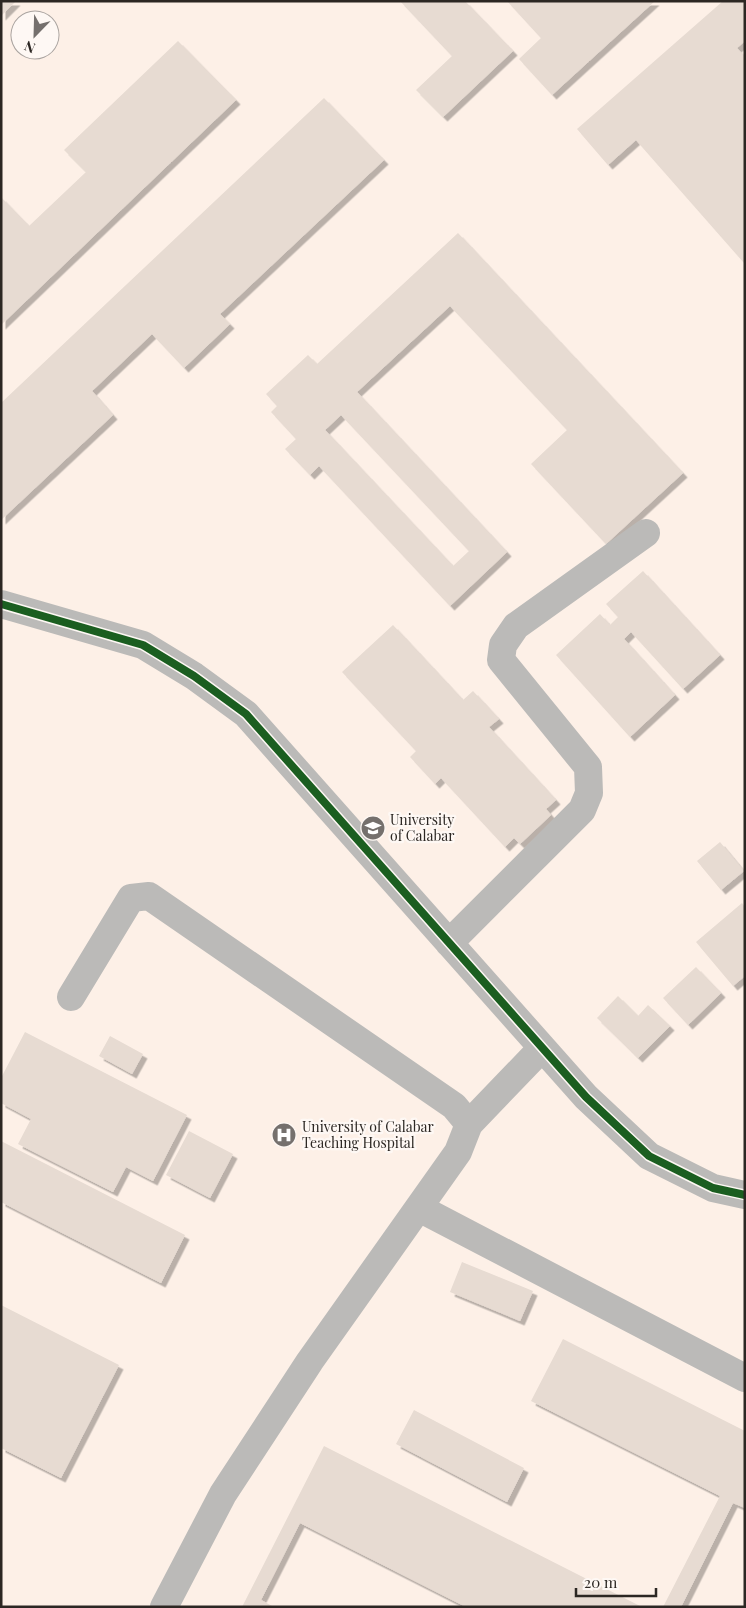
<svg xmlns="http://www.w3.org/2000/svg" width="746" height="1608" font-family="'Playfair Display',serif">
	<style>
		.built { fill: #fdf0e7; fill-rule: evenodd }
		.building { fill: #e7dbd2; fill-rule: evenodd; filter: url(#shadow) }
		.lines { fill: none; stroke-linecap: round; stroke-linejoin: round }
		.minor { stroke: #bbbab8; stroke-width: 28 }
		.cycleway-casing { stroke: #fef8f4; stroke-width: 11 }
		.cycleway { stroke: #1b5e20; stroke-width: 8 }
		.labels { text-anchor: middle; stroke-width: 4.5; stroke-linejoin: round; paint-order: stroke }
		.poi-label { font-size: 14px; fill: #2c2723; stroke: #fef8f4; text-anchor: start }
	</style>
	<defs>
		<filter id="shadow"><feDropShadow dx="4.5" dy="4.5" stdDeviation="0" flood-color="#0004"/></filter>
	</defs>
	<rect width="100%" height="100%" fill="#fcf9f6"/>
	<!-- built -->
	<path class="built" d="M1,1H745V1607H1ZM20,20H50V50H20Z"/>
	<!-- building -->
	<path class="building" d="M1,1H16L1,16Z
		M400,1H465L513,51L443,117L416,90L452,56Z
		M507,1H655L552,95L519,59L541,38Z
		M723,1H743L745,3V41L737,48L745,57V264L636,140L608,165L577,129Z
		M178,41L236,100L1,325V197L29,226L86,172L64,150Z
		M324,98L384,160L220,314L230,324L184,368L152,334L92,391L113,415L1,520V403Z
		M458,233L683,473L606,544L531,464L567,430L450,306L357,392L507,552L450,606L319,466L310,475L285,449L296,439L271,412L277,406L266,394L308,355L317,364ZM341,415L469,551L453,566L325,430Z
		M643,571L720,655L683,689L631,632L624,639L675,695L630,737L556,655L600,614L610,625L618,617L606,604Z
		M393,625L463,700L473,691L499,719L489,727L556,800L546,809L551,815L520,844L514,838L505,847L441,778L435,784L410,757L416,751L342,672Z
		M720,842L744,871L721,890L697,861Z
		M742,903L745,907V976L733,986L696,942Z
		M696,967L721,993L688,1025L663,998Z
		M618,996L638,1016L648,1005L670,1026L638,1058L597,1018Z
		M25,1032L187,1115L153,1181L126,1167L113,1192L18,1144L31,1119L1,1103V1078Z
		M110,1036L143,1054L132,1074L99,1056Z
		M189,1131L233,1154L210,1198L166,1175Z
		M1,1141L185,1235L161,1283L1,1202Z
		M462,1262L533,1291L520,1321L450,1292Z
		M1,1305L119,1365L61,1478L1,1448Z
		M563,1339L745,1431V1508L733,1503L681,1607H663L720,1496L531,1401Z
		M414,1410L524,1468L507,1502L396,1444Z
		M324,1446L642,1607H466L300,1523L261,1600L274,1607H242Z"/>
	<g class="lines">
		<!-- minor -->
		<path class="minor" d="M1,604L143,645L194,676L246,714L586,1097L649,1156L713,1188L745,1195
			M449,943L582,810L589,793L588,767L501,660L503,645L516,626L646,533
			M71,997L131,898L149,896L454,1106L469,1124
			M419,1208L745,1378
			M164,1607L223,1494L310,1361L458,1152L469,1124L542,1048"/>
		<defs>
			<path id="cycleway" d="M1,604L143,645L194,676L246,714L586,1097L649,1156L713,1188L745,1195"/>
		</defs>
		<!-- cycleway casing -->
		<use href="#cycleway" class="cycleway-casing"/>
		<!-- cycleway -->
		<use href="#cycleway" class="cycleway"/>
	</g>
	<!-- icons -->
	<defs>
		<symbol id="university-disc" viewBox="-11 -11 22 22"><circle r="9.5" fill="#75706d" stroke="#fef8f4"/><path d="M0-5L7-2L0 1L-7-2ZM-4 1L0 2.5L4 1V4Q0 6-4 4Z" fill="#fff"/></symbol>
		<symbol id="hospital-disc" viewBox="-11 -11 22 22"><circle r="9.5" fill="#75706d" stroke="#fef8f4"/><path d="M-5-5h3v3.5h4V-5h3V5h-3V1.5h-4V5h-3Z" fill="#fff"/></symbol>
	</defs>
	<g fill-rule="evenodd">
		<use href="#university-disc" x="359" y="814" width="28" height="28"/>
		<use href="#hospital-disc" x="270" y="1121" width="28" height="28"/>
	</g>
	<g class="labels">
		<!-- poi labels -->
		<g class="poi-label">
			<text x="390" y="825">University<tspan x="390" dy="16">of Calabar</tspan></text>
			<text x="302" y="1132">University of Calabar<tspan x="302" dy="16">Teaching Hospital</tspan></text>
		</g>
	</g>
	<!-- border -->
	<rect width="746" height="1608" fill="none" stroke="#2c2723" stroke-width="5"/>
	<!-- north arrow -->
	<g transform="translate(35 35) rotate(203)"><circle r="24" fill="#fef8f4" stroke="#aaa4a0"/>
	<path d="M0-4L9 19L0 12L-9 19Z" fill="#75706d"/>
	<text y="-8" font-size="14" font-weight="bold" text-anchor="middle" fill="#2c2723">N</text>
	</g>
	<!-- scale -->
	<path d="M576 1588v8h80v-8" fill="none" stroke="#2c2723" stroke-width="2.5"/>
	<text x="584" y="1588" font-size="15" fill="#2c2723" stroke="#fef8f4" stroke-width="4" paint-order="stroke">20 m</text>
</svg>
